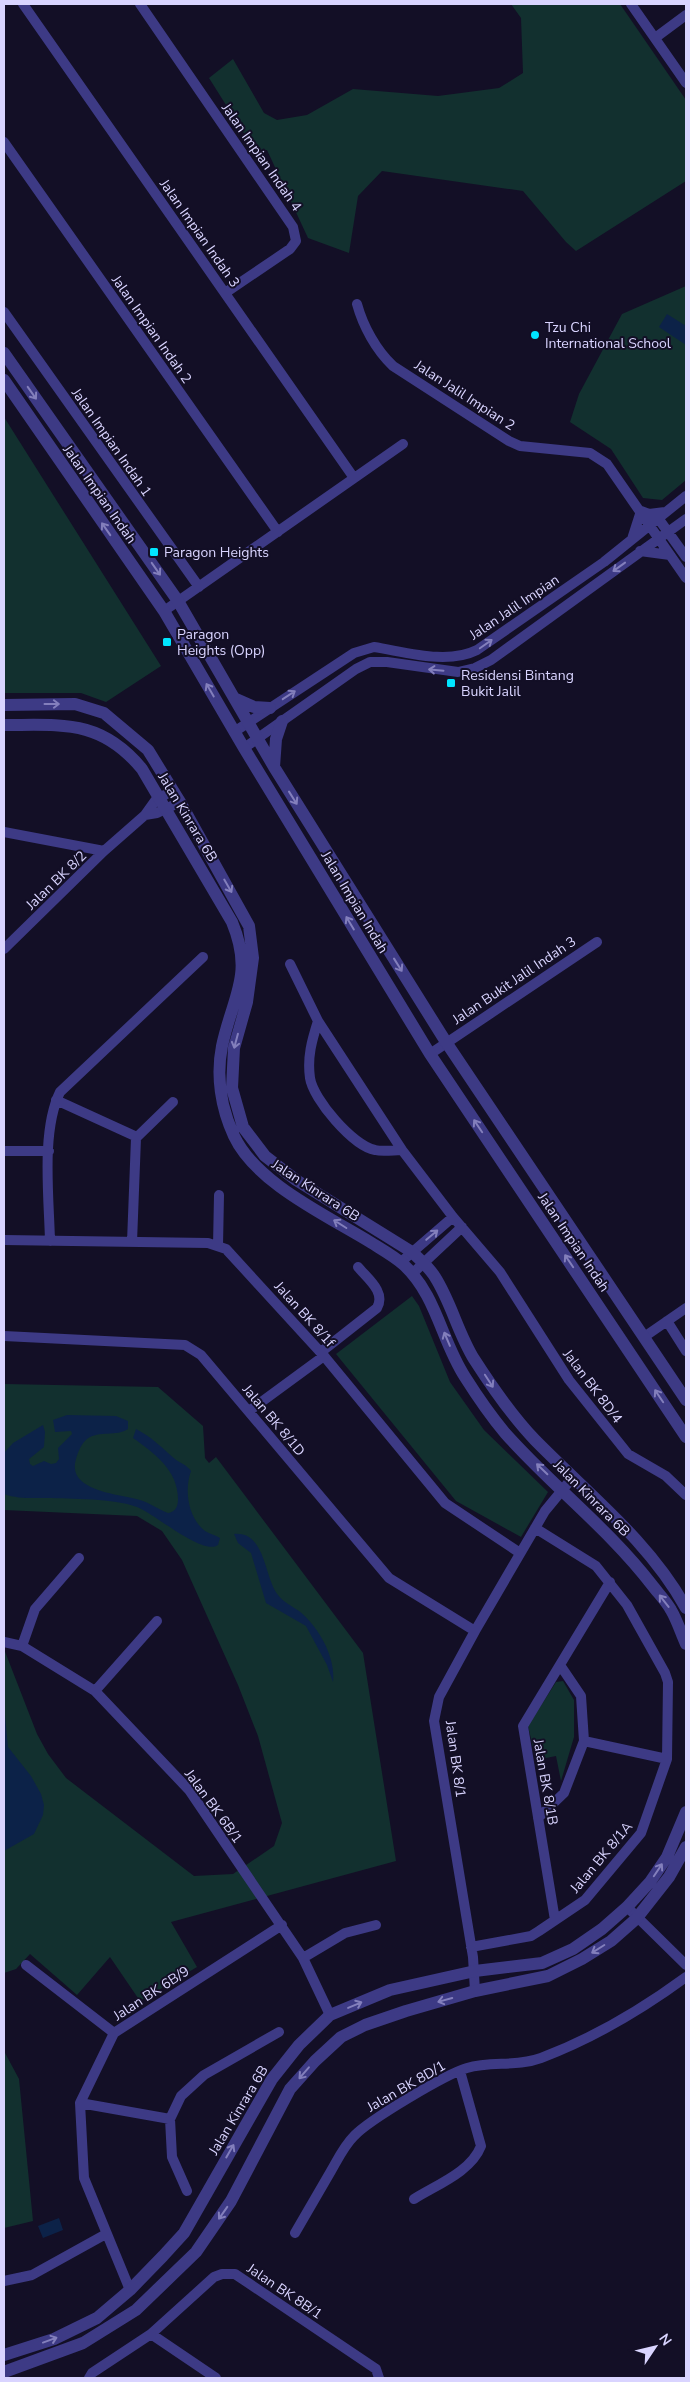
<svg xmlns="http://www.w3.org/2000/svg" width="690" height="2382" font-family="'Nunito Sans',sans-serif">
	<style>
		.green { fill: #12302f }
		.water { fill: #0c2248 }
		.lines { fill: none; stroke-linecap: round; stroke-linejoin: round }
		.minor { stroke: #3d3a85; stroke-width: 10 }
		.tertiary { stroke: #3d3a85; stroke-width: 12 }
		.oneway { stroke: #837fbc }
		.poi-dot { fill: #00e5ff; stroke: #130f26; stroke-width: 2 }
		.labels { text-anchor: middle; stroke-width: 4; stroke-linejoin: round; paint-order: stroke }
		.street-label { font-size: 14px; fill: #d9d4ff; stroke: #130f26 }
		.poi-label { font-size: 14px; fill: #d9d4ff; stroke: #130f26; text-anchor: start }
	</style>
	<rect width="100%" height="100%" fill="#130f26"/>
	<!-- green -->
	<path class="green" d="M511,4H620L686,100V181L576,251L566,242L523,191L382,171L358,196L349,253L308,238L267,150L255,151L209,78L233,59L264,113L277,120L307,115L353,89L438,96L499,88L523,73L521,18Z
		M686,286V480L662,500L643,498L611,449L570,422L579,394L622,314Z
		M4,417L161,666L106,702L81,693H4Z
		M412,1296L419,1306L450,1382L484,1430L548,1492L521,1537L456,1501L336,1354Z
		M4,1384L158,1387L203,1426L205,1458L209,1463L216,1457L363,1653L396,1861L171,1922L197,1967L140,2001L110,1957L77,1995L30,1954L16,1969L4,1973V1649L37,1734L48,1754L66,1778L194,1876L233,1874L274,1846L282,1823L258,1736L238,1685L182,1560L162,1531L137,1516L4,1510Z
		M563,1681L574,1700V1737L561,1781L556,1756L536,1760L528,1726L556,1682Z
		M4,2051L19,2079L33,2221L4,2228Z"/>
	<!-- water -->
	<path class="water" d="M667,314L686,326V345L659,327Z
		M67,1415L116,1416L128,1421V1429C117,1437 99,1430 87,1439C81,1444 78,1452 76,1459C66,1492 121,1494 140,1500C150,1503 158,1509 168,1513C175,1512 178,1507 178,1499C178,1470 154,1453 133,1438L136,1429C152,1437 162,1448 175,1459C180,1463 187,1465 191,1471C184,1490 188,1518 205,1531C210,1534 215,1535 220,1538L218,1545C203,1556 155,1514 137,1507C113,1498 72,1499 46,1498C31,1498 18,1499 4,1494V1453L13,1443L43,1425L45,1432L44,1447L29,1459L30,1464L33,1466L44,1461L51,1464L56,1463L59,1459L58,1448L72,1434L71,1431L55,1432L53,1420Z
		M234,1534C266,1531 264,1578 278,1595C283,1602 292,1606 299,1611C318,1626 336,1657 333,1682L327,1665L306,1626L266,1603L251,1553L238,1543Z
		M4,1705L8,1747L31,1776L41,1794L44,1805L43,1815L34,1834L4,1851Z
		M59,2218L63,2230L43,2238L38,2226Z"/>
	<g class="lines">
		<!-- minor -->
		<path class="minor" d="M23,4L354,478
			M140,4L293,227L296,241L290,249L225,293
			M631,4L686,83
			M655,38L686,15
			M4,142L278,532
			M357,304C363,326 376,350 393,366L509,441L520,446L590,453L607,464L686,578
			M4,312L199,587
			M658,518L686,557
			M632,539L641,511L649,514L665,512
			M640,551L670,555
			M164,611L403,444
			M234,732L354,653L374,647C406,652 447,665 477,650L604,562L686,496
			M244,748L356,669L370,662H387L458,672L475,668L491,660L686,519
			M145,815L157,813L180,802
			M4,832L104,851
			M4,949L104,851L145,815L155,801L173,790
			M290,964L318,1021L402,1150L453,1217L500,1272L569,1380L628,1454L666,1476L686,1495
			M318,1021C312,1040 307,1057 310,1078C313,1099 353,1146 375,1150C383,1152 394,1150 402,1150
			M430,1054L597,942
			M56,1100L137,1137
			M4,1151H49
			M4,1240L208,1243L226,1249L324,1356L445,1503L520,1553
			M50,1241C49,1197 41,1131 60,1092L203,957
			M132,1242L136,1138L173,1102
			M218,1246L219,1195
			M401,1262L453,1217
			M413,1273L462,1227
			M667,1321L686,1351
			M4,1336L185,1345L201,1355L389,1578L475,1631
			M644,1337L686,1308
			M321,1352L377,1308C386,1292 368,1279 358,1267
			M249,1411L324,1356
			M4,1642L22,1646L95,1691L189,1790L303,1958L330,2015
			M22,1646L35,1609L79,1558
			M95,1691L157,1621
			M584,1741L667,1759
			M538,1818L564,1793L584,1741L581,1696L560,1665
			M627,1907L686,1965
			M555,1920L523,1726L610,1582
			M471,1947L531,1936L539,1931L585,1900L641,1833L667,1759L668,1682L665,1673L627,1605L596,1566L535,1528
			M303,1958L345,1933L376,1925
			M26,1965L114,2033
			M475,1991L473,1957L434,1721L439,1697L475,1631L545,1511L573,1477
			M80,2103L170,2119
			M187,2191L172,2157L170,2119L181,2096L204,2075L279,2032
			M414,2199C436,2185 471,2172 481,2146L460,2071
			M295,2233C307,2212 319,2192 331,2171C338,2159 344,2146 354,2136C369,2120 446,2074 467,2068C491,2061 517,2067 541,2058C594,2038 641,2010 686,1977
			M4,2281L32,2275L106,2234
			M130,2290L84,2178L80,2103L114,2033L282,1925
			M151,2334L216,2378
			M89,2378L92,2373L151,2334L214,2277L222,2274H235L376,2369L379,2378"/>
		<!-- tertiary -->
		<path class="tertiary" d="M4,353L178,601L274,767L446,1042L686,1400
			M4,380L164,611L244,748L430,1054L686,1437
			M236,699L254,707L270,708
			M4,705L75,704L104,713L148,750L180,802L249,926L253,958L247,1002L234,1048L232,1088L243,1127L265,1156L296,1180L412,1252C420,1260 429,1267 435,1277C451,1302 458,1333 474,1359C492,1387 512,1416 535,1440C588,1494 649,1541 686,1608
			M4,725C62,725 101,719 142,769L232,922C254,975 233,995 222,1046C216,1076 221,1108 234,1136C256,1183 326,1215 370,1242C381,1249 394,1256 404,1265C437,1296 441,1340 465,1377C477,1396 490,1415 505,1433C552,1486 608,1528 652,1585C658,1593 666,1601 671,1610C677,1620 681,1633 686,1644
			M274,767L276,739L282,721
			M4,2355L54,2339L97,2318L130,2290L163,2256L184,2233L272,2079L299,2045L330,2015L390,1990L475,1971L542,1963L573,1949L602,1929L627,1907L650,1882L667,1857L686,1812
			M4,2372L83,2343L136,2310L196,2252L231,2201L290,2089L315,2061L341,2037L365,2025L406,2011L475,1991L548,1976L582,1959L611,1941L636,1919L669,1877L686,1847"/>
	</g>
	<!-- one-way arrows -->
	<defs><path id="oneway-shaft" d="M-6 0H5M1.5-3L5.5 0L1.5 3" fill="none" stroke-width="1.6" stroke-linecap="round" stroke-linejoin="round" transform="scale(1.25)"/></defs>
	<g class="oneway">
		<use href="#oneway-shaft" transform="translate(32 393) rotate(55)"/>
		<use href="#oneway-shaft" transform="translate(106 529) rotate(-125)"/>
		<use href="#oneway-shaft" transform="translate(619 567) rotate(144)"/>
		<use href="#oneway-shaft" transform="translate(156 569) rotate(55)"/>
		<use href="#oneway-shaft" transform="translate(486 644) rotate(-35)"/>
		<use href="#oneway-shaft" transform="translate(436 670) rotate(-175)"/>
		<use href="#oneway-shaft" transform="translate(210 690) rotate(-120)"/>
		<use href="#oneway-shaft" transform="translate(289 695) rotate(-33)"/>
		<use href="#oneway-shaft" transform="translate(52 704)"/>
		<use href="#oneway-shaft" transform="translate(293 798) rotate(58)"/>
		<use href="#oneway-shaft" transform="translate(228 886) rotate(60)"/>
		<use href="#oneway-shaft" transform="translate(350 923) rotate(-121)"/>
		<use href="#oneway-shaft" transform="translate(398 965) rotate(58)"/>
		<use href="#oneway-shaft" transform="translate(236 1041) rotate(105)"/>
		<use href="#oneway-shaft" transform="translate(478 1126) rotate(-124)"/>
		<use href="#oneway-shaft" transform="translate(340 1224) rotate(-148)"/>
		<use href="#oneway-shaft" transform="translate(432 1235) rotate(-40)"/>
		<use href="#oneway-shaft" transform="translate(569 1261) rotate(-124)"/>
		<use href="#oneway-shaft" transform="translate(447 1339) rotate(-113)"/>
		<use href="#oneway-shaft" transform="translate(489 1381) rotate(57)"/>
		<use href="#oneway-shaft" transform="translate(659 1396) rotate(-124)"/>
		<use href="#oneway-shaft" transform="translate(542 1469) rotate(-136)"/>
		<use href="#oneway-shaft" transform="translate(664 1601) rotate(-128)"/>
		<use href="#oneway-shaft" transform="translate(658 1870) rotate(-56)"/>
		<use href="#oneway-shaft" transform="translate(598 1949) rotate(148)"/>
		<use href="#oneway-shaft" transform="translate(445 2000) rotate(165)"/>
		<use href="#oneway-shaft" transform="translate(355 2005) rotate(-23)"/>
		<use href="#oneway-shaft" transform="translate(304 2073) rotate(131)"/>
		<use href="#oneway-shaft" transform="translate(230 2151) rotate(-60)"/>
		<use href="#oneway-shaft" transform="translate(223 2213) rotate(125)"/>
		<use href="#oneway-shaft" transform="translate(50 2340) rotate(-20)"/>
	</g>
	<!-- markers -->
	<g class="poi-dot">
		<circle cx="535" cy="335" r="5"/>
		<rect x="149" y="547" width="10" height="10" rx="2.5"/>
		<rect x="162" y="637" width="10" height="10" rx="2.5"/>
		<rect x="446" y="678" width="10" height="10" rx="2.5"/>
	</g>
	<g class="labels">
		<!-- street labels -->
		<g class="street-label">
			<text transform="translate(262 157) rotate(55)" y="5">Jalan Impian Indah 4</text>
			<text transform="translate(200 233) rotate(55)" y="5">Jalan Impian Indah 3</text>
			<text transform="translate(152 329) rotate(55)" y="5">Jalan Impian Indah 2</text>
			<text transform="translate(465 395) rotate(33)" y="5">Jalan Jalil Impian 2</text>
			<text transform="translate(112 442) rotate(55)" y="5">Jalan Impian Indah 1</text>
			<text transform="translate(100 494) rotate(55)" y="5">Jalan Impian Indah</text>
			<text transform="translate(514 607) rotate(-34)" y="5">Jalan Jalil Impian</text>
			<text transform="translate(188 817) rotate(59)" y="5">Jalan Kinrara 6B</text>
			<text transform="translate(56 880) rotate(-44)" y="5">Jalan BK 8/2</text>
			<text transform="translate(355 902) rotate(59)" y="5">Jalan Impian Indah</text>
			<text transform="translate(514 980) rotate(-34)" y="5">Jalan Bukit Jalil Indah 3</text>
			<text transform="translate(316 1190) rotate(33)" y="5">Jalan Kinrara 6B</text>
			<text transform="translate(574 1242) rotate(56)" y="5">Jalan Impian Indah</text>
			<text transform="translate(305 1314) rotate(48)" y="5">Jalan BK 8/1f</text>
			<text transform="translate(593 1386) rotate(53)" y="5">Jalan BK 8D/4</text>
			<text transform="translate(274 1420) rotate(50)" y="5">Jalan BK 8/1D</text>
			<text transform="translate(592 1498) rotate(45)" y="5">Jalan Kinrara 6B</text>
			<text transform="translate(456 1759) rotate(82)" y="5">Jalan BK 8/1</text>
			<text transform="translate(546 1782) rotate(80)" y="5">Jalan BK 8/1B</text>
			<text transform="translate(214 1806) rotate(54)" y="5">Jalan BK 6B/1</text>
			<text transform="translate(601 1857) rotate(-50)" y="5">Jalan BK 8/1A</text>
			<text transform="translate(151 1993) rotate(-33)" y="5">Jalan BK 6B/9</text>
			<text transform="translate(406 2086) rotate(-30)" y="5">Jalan BK 8D/1</text>
			<text transform="translate(238 2110) rotate(-59)" y="5">Jalan Kinrara 6B</text>
			<text transform="translate(285 2291) rotate(34)" y="5">Jalan BK 8B/1</text>
		</g>
		<!-- poi labels -->
		<g class="poi-label">
			<text x="545" y="332">Tzu Chi<tspan x="545" dy="16">International School</tspan></text>
			<text x="164" y="557">Paragon Heights</text>
			<text x="177" y="639">Paragon<tspan x="177" dy="16">Heights (Opp)</tspan></text>
			<text x="461" y="680">Residensi Bintang<tspan x="461" dy="16">Bukit Jalil</tspan></text>
		</g>
	</g>
	<!-- border -->
	<rect width="690" height="2382" fill="none" stroke="#d9d4ff" stroke-width="10"/>
	<!-- north arrow -->
	<g transform="translate(655 2347) rotate(55)" stroke="#130f26" stroke-width="4" paint-order="stroke">
	<path d="M0-4L9 19L0 12L-9 19Z" fill="#d9d4ff"/>
	<text y="-8" font-size="14" font-weight="bold" text-anchor="middle" fill="#d9d4ff">N</text>
	</g>
</svg>
